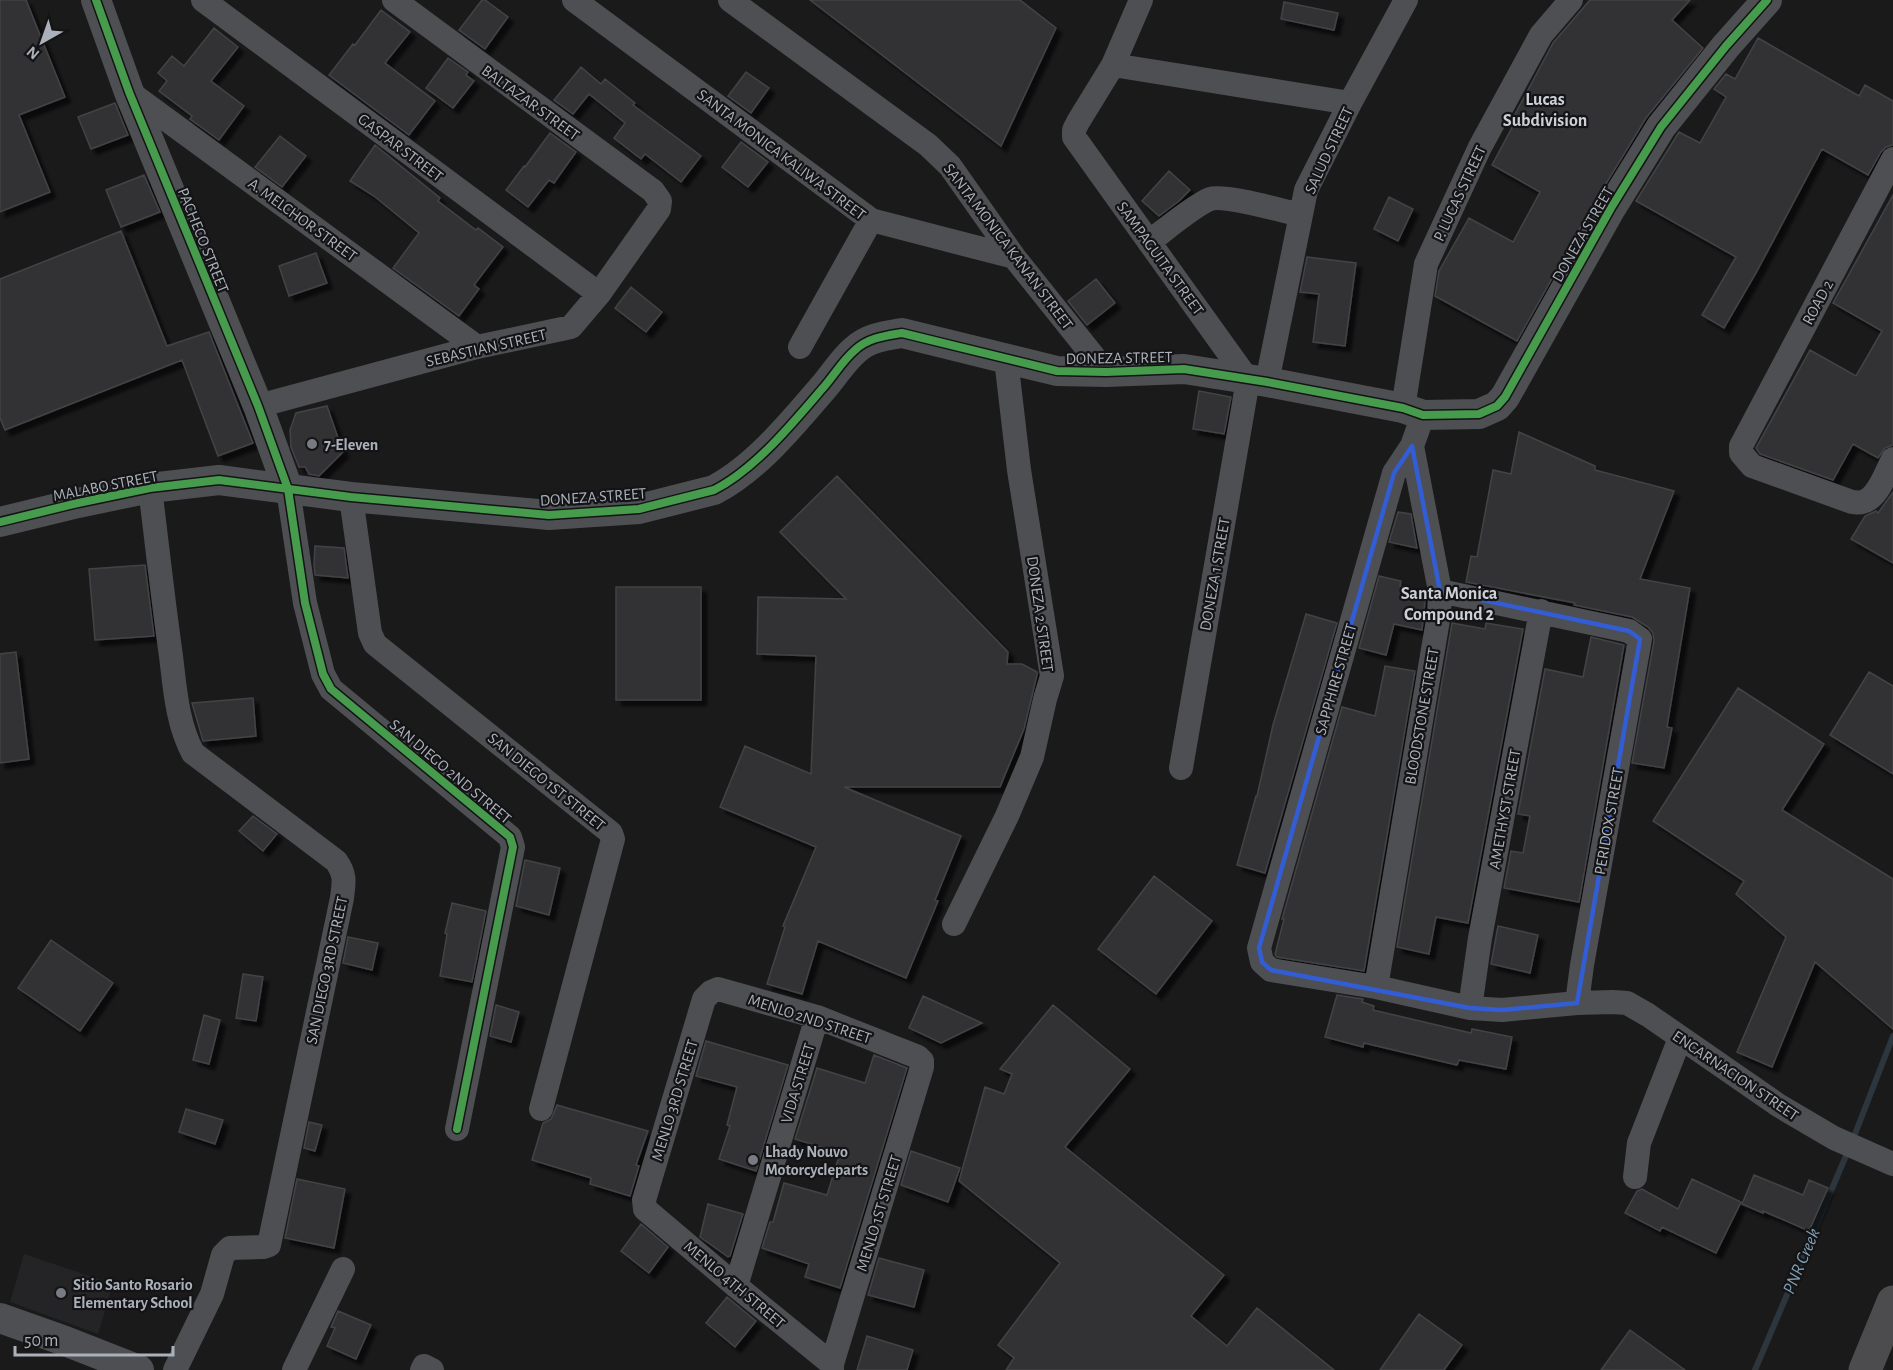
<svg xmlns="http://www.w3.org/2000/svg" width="1893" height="1370" font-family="'Alegreya Sans',sans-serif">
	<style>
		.built { fill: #242426 }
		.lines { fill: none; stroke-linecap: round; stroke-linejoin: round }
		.stream { stroke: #2d363c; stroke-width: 6 }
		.building { fill: #333334; stroke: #424346; stroke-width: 1.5; filter: url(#shadow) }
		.minor { stroke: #4e4f53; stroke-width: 24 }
		.tertiary { stroke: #4e4f53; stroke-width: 30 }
		.trunk { stroke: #4c4c4f; stroke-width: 33 }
		.cycleway-casing { stroke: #141416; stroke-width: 11 }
		.cycleway { stroke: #469c4c; stroke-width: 8 }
		.marked { fill: none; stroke: #325dd4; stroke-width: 4.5; stroke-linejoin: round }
		.poi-dot { fill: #787c82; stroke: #141416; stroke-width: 2 }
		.labels { text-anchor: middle; stroke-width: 4.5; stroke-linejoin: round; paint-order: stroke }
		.street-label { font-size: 16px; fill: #abb1ba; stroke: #141416 }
		.poi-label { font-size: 16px; font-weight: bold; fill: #abb1ba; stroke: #141416; text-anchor: start }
		.neighbourhood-label { font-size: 18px; font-weight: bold; fill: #ccd0d7; stroke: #141416 }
		.water-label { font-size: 18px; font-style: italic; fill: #83a1b5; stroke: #141416 }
	</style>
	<defs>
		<filter id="shadow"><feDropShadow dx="5.5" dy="5.5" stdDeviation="1.5" flood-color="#0009"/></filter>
	</defs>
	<rect width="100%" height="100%" fill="#1a1a1a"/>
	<!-- built -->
	<path class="built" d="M24,1254L113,1284L98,1334L10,1302Z"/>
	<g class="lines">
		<!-- stream -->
		<path class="stream" d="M1855,1134L1893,1036
			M1755,1370L1848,1151"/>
	</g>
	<!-- building -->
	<path class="building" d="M0,0H26L65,97L19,115L50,192L0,212Z
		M482,0H485L508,17L485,49L459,30Z
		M810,0H1020L1056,28L1001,146Z
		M1590,0H1690L1672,20L1703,48L1646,118L1596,200L1517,341L1435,296L1439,271L1469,218L1513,242L1540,192L1492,165L1516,120L1513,118L1553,43Z
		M1284,2L1338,13L1334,30L1281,19Z
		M381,10L410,32L385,63L435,101L409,135L329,75L353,44L355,45Z
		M214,28L238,47L211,81L244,106L219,140L190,119L192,116L159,91L167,81L158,73L172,56L184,66Z
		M1758,38L1859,96L1865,85L1893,101V145L1886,147L1881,152L1868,175L1822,149L1756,273L1724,328L1702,315L1736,257L1636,201L1679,132L1700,143L1726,97L1714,89L1726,74L1735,79Z
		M448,58L468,72L466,75L474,81L453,108L426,88Z
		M581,67L601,84L605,79L635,103L633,105L701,156L681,182L645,154L641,159L614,138L625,123L589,94L573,114L554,100Z
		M746,72L769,88L751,113L728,96Z
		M115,103L128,135L91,149L78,117Z
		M550,133L576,152L554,183L549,180L528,207L506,190L524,166L525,167Z
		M280,136L306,156L282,187L255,167Z
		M741,142L768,162L748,187L722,167Z
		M375,145L440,198L438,201L476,230L478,228L503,247L474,285L479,289L459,316L393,268L419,233L374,196L350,181Z
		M1169,171L1190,190L1179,201L1159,216L1142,201Z
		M144,175L160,212L121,227L106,190Z
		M1893,195V445L1885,448L1878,458L1853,444L1833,480L1760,454L1756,448L1810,350L1856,376L1882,331L1833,303Z
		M1389,197L1413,209L1398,241L1374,229Z
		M121,231L167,346L209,332L253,443L218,456L182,360L5,430L0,418V279Z
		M316,253L327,283L289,296L279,266Z
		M1307,257L1356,263L1345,346L1313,342L1319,294L1300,292Z
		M1096,279L1115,303L1087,325L1068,301Z
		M631,287L662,312L646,332L615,308Z
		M1199,391L1231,397L1224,434L1193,429Z
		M327,406L343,452L319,476L309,474L305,467H299L291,447L290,430L296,413Z
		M1519,432L1595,466V470L1674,491L1640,579L1690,588L1667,727L1672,728L1664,768L1632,763L1654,641L1653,633L1648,627L1632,617L1574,605L1575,603L1466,582L1471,556L1477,557L1493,470L1511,474Z
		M837,476L1008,652L1007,664H1022L1037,672V675L1024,729L1000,787H844L961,836L935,900L938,901L906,978L818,941L802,994L767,984L785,927L783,926L816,847L720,807L745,746L811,774L816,656L757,654L758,597L846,599L780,532Z
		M1893,492V563L1851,539L1865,516L1876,511L1878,513Z
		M1398,512L1411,514L1417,548L1389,542Z
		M315,546L344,548L348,578L315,575L314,564Z
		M145,565L154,636L95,640L89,569Z
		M1379,576L1401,581L1400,586L1426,592L1422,630L1394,624L1386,655L1359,648Z
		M616,587H701V700H616Z
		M1306,614L1337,623L1265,873L1237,865L1256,796H1257L1273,725Z
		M1452,623L1485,629L1486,623L1523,629L1468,923L1436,917L1429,954L1397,947Z
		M1591,637L1624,645L1579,902L1504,888L1511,851L1523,853L1530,816L1518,814L1545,669L1583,677Z
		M16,652L29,759L0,763V654Z
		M1385,666L1415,671L1364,971L1277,957L1275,954L1284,919H1282L1342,707L1375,716Z
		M1869,672L1893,686V774L1830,735Z
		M1738,688L1824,744L1782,810L1893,879V1029L1815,962L1772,1067L1737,1052L1786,937L1736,894L1744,881L1653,821Z
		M253,698L256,736L203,741L192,703Z
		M253,816L277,834L263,851L239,831Z
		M525,860L560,868L549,915L516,906Z
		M1154,876L1212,921L1156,994L1098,949Z
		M452,903L486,911L472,982L440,976L447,934L445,933Z
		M1498,926L1538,935L1530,973L1491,964Z
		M348,937L378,943L372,970L343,963Z
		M51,940L113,983L80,1031L18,988Z
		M243,974L263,977L256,1021L236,1018Z
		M1337,995L1363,999L1362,1002L1374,1006L1373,1010L1471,1033L1472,1029L1512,1037L1506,1069L1459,1060L1457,1065L1364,1043L1363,1047L1325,1037Z
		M923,996L982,1023L941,1043L909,1028Z
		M496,1005L519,1012L511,1042L490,1036Z
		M1053,1005L1130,1069L1065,1147L1224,1275L1191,1316L1227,1346L1257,1308L1334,1370H1006L1014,1358L998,1345L1060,1263L959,1181L985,1087L1004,1094L1012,1074L1000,1069Z
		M204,1015L220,1020L209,1064L193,1060Z
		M706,1041L788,1065L756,1171L719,1159L730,1126L727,1125L737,1087L696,1076Z
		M874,1055L907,1068L840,1288L805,1277L809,1264L762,1248L770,1222H773L784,1183L827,1195L840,1153L795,1139L817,1068L865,1083Z
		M557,1105L648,1131L636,1165L639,1166L630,1196L590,1184L591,1178L532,1160L543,1123L551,1119Z
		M186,1109L223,1120L215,1144L179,1132Z
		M309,1122L322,1125L315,1151L304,1148Z
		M911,1151L960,1168L948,1202L901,1185Z
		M1754,1175L1803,1195L1809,1180L1828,1188L1809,1231L1763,1211V1213L1742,1204Z
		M297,1179L345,1189L334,1248L285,1238Z
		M1692,1179L1741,1202L1716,1253L1662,1227L1660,1231L1625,1213L1637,1191L1642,1189L1678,1209Z
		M708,1204L743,1214L730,1256L728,1257L700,1237Z
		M641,1224L668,1247L649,1273L621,1251Z
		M879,1258L924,1270L914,1307L868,1295Z
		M727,1297L756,1321L735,1347L706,1323Z
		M338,1311L371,1325L356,1359L327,1346L335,1328L331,1327Z
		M1419,1314L1462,1345L1444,1370H1380Z
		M1630,1330L1685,1370H1601Z
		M867,1336L913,1350L907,1370H857Z"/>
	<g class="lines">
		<!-- minor -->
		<path class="minor" d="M203,0L599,294
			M574,0L871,220L1014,257
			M730,0L928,145L950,166L1014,257L1106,372
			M1141,0L1113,65L1078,122L1074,130V137L1248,380L1181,768
			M1113,65L1350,103
			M129,92L477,347
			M1893,159L1741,446V453L1752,466L1852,502C1855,502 1859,503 1862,502C1878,499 1886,472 1893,459
			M1149,242C1165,230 1193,206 1210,199C1224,194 1283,211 1301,215
			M800,347L871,220
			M1267,382L1306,190L1350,103L1406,0
			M258,406L477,347L571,327L599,294L659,209L660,201L653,191L394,0
			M1403,408L1426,264L1480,147L1541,35L1571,0
			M1423,415L1412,446L1394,473L1259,948L1262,962L1271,970L1376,987L1470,1008L1502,1010L1577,1003L1613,1002L1627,1003L1648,1015L1778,1105L1834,1138L1893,1164
			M150,488C157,544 163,600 171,656C175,689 177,723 193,753L336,861C346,875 344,882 342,898L269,1245L263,1247L230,1248L223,1255L212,1294L175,1370
			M288,489L305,603L323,674L331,689L510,837L513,847L457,1129
			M351,497L370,633L375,644L611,833L613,839L541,1109
			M1440,591L1629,631L1640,639L1582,965L1577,1003
			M954,924L1007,816L1032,757L1045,699L1052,676L1019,470L1006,359
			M1376,987L1439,614L1440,591L1412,446
			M1470,1008L1480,938L1541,611
			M1635,1177L1639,1143L1680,1038
			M736,1286L817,1017
			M294,1370L343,1269
			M422,1370L424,1366L432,1370
			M832,1370V1364L922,1067V1061L918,1057L817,1017L718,989L711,992L704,999L644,1200L645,1209L736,1286L832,1364"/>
		<!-- tertiary -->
		<path class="tertiary" d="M96,0L129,92L258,406L288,489
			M0,522L78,503L150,488L219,480L351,497L549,515L639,509L714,490C755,469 792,424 822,389C833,377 842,361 855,350C868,338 884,336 902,333L1057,371L1106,372L1184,369L1267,382L1403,408L1423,415L1479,414L1497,406L1505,397L1611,208L1661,127L1726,46L1767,0
			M0,1318L65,1341L139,1370"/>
		<!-- trunk -->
		<path class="trunk" d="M1865,1370L1893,1302"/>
		<defs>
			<path id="cycleway" d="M96,0L129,92L258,406L288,489L305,603L323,674L331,689L510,837L513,847L457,1129
				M0,522L78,503L150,488L219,480L351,497L549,515L639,509L714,490C755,469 792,424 822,389C833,377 842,361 855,350C868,338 884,336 902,333L1057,371L1106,372L1184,369L1267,382L1403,408L1423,415L1479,414L1497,406L1505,397L1611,208L1661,127L1726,46L1767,0"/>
		</defs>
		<!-- cycleway casing -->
		<use href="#cycleway" class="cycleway-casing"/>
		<!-- cycleway -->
		<use href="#cycleway" class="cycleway"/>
	</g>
	<!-- marked area -->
	<path class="marked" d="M1412,446L1440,591L1629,631L1640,639L1577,1003L1502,1010L1470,1008L1271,970L1262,962L1259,948L1394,473Z"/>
	<!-- markers -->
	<g class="poi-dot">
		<circle cx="312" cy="444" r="6"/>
		<circle cx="753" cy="1160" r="6"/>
		<circle cx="61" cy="1293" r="6"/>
	</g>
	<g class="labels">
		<!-- street labels -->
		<g class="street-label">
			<text transform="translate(531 102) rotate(36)" y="6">BALTAZAR STREET</text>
			<text transform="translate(401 147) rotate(37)" y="6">GASPAR STREET</text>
			<text transform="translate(1328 150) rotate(-65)" y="6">SALUD STREET</text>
			<text transform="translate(782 154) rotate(37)" y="6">SANTA MONICA KALIWA STREET</text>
			<text transform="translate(1459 193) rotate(-65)" y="6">P. LUCAS STREET</text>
			<text transform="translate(303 219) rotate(36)" y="6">A. MELCHOR STREET</text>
			<text transform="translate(1582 234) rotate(-60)" y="6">DONEZA STREET</text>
			<text transform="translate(204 240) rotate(68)" y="6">PACHECO STREET</text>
			<text transform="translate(1009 246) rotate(53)" y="6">SANTA MONICA KANAN STREET</text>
			<text transform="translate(1161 258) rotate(54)" y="6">SAMPAGUITA STREET</text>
			<text transform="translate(1817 302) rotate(-62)" y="6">ROAD 2</text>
			<text transform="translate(486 347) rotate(-13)" y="6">SEBASTIAN STREET</text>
			<text transform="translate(1119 357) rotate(-1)" y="6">DONEZA STREET</text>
			<text transform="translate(105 485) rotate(-11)" y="6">MALABO STREET</text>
			<text transform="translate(593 496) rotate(-4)" y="6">DONEZA STREET</text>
			<text transform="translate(1214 574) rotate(-80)" y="6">DONEZA 1 STREET</text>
			<text transform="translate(1041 614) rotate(82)" y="6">DONEZA 2 STREET</text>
			<text transform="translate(1335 679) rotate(-74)" y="6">SAPPHIRE STREET</text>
			<text transform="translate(1421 716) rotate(-80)" y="6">BLOODSTONE STREET</text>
			<text transform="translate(451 771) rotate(40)" y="6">SAN DIEGO 2ND STREET</text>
			<text transform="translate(547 781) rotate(39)" y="6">SAN DIEGO 1ST STREET</text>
			<text transform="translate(1504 809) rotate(-80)" y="6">AMETHYST STREET</text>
			<text transform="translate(1608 821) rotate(-80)" y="6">PERIDOX STREET</text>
			<text transform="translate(326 970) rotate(-78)" y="6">SAN DIEGO 3RD STREET</text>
			<text transform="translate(810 1018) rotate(18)" y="6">MENLO 2ND STREET</text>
			<text transform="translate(1736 1075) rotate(34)" y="6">ENCARNACION STREET</text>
			<text transform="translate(797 1083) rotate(-73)" y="6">VIDA STREET</text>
			<text transform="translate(674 1100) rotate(-73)" y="6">MENLO 3RD STREET</text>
			<text transform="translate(878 1213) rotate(-73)" y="6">MENLO 1ST STREET</text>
			<text transform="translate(735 1284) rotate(40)" y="6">MENLO 4TH STREET</text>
		</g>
		<!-- poi labels -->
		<g class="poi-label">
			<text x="324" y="450">7-Eleven</text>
			<text x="765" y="1157">Lhady Nouvo<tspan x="765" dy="18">Motorcycleparts</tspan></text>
			<text x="73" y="1290">Sitio Santo Rosario<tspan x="73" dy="18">Elementary School</tspan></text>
		</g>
		<!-- neighbourhood labels -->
		<g class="neighbourhood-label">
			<text x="1545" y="105">Lucas<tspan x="1545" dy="21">Subdivision</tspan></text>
			<text x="1449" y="599">Santa Monica<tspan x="1449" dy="21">Compound 2</tspan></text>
		</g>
		<!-- water labels -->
		<g class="water-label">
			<text transform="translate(1801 1261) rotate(-67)" y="6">PNR Creek</text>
		</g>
	</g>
	<!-- north arrow -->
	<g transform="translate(42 42) rotate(220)" stroke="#141416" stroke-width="4.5" paint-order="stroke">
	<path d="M0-4.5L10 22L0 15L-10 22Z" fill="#abb1ba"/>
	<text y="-9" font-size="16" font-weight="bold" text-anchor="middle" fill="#abb1ba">N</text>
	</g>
	<!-- scale -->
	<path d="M15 1346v9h158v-9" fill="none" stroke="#abb1ba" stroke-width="3"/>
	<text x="24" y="1346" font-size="18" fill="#abb1ba" stroke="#141416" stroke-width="4.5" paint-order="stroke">50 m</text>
</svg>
